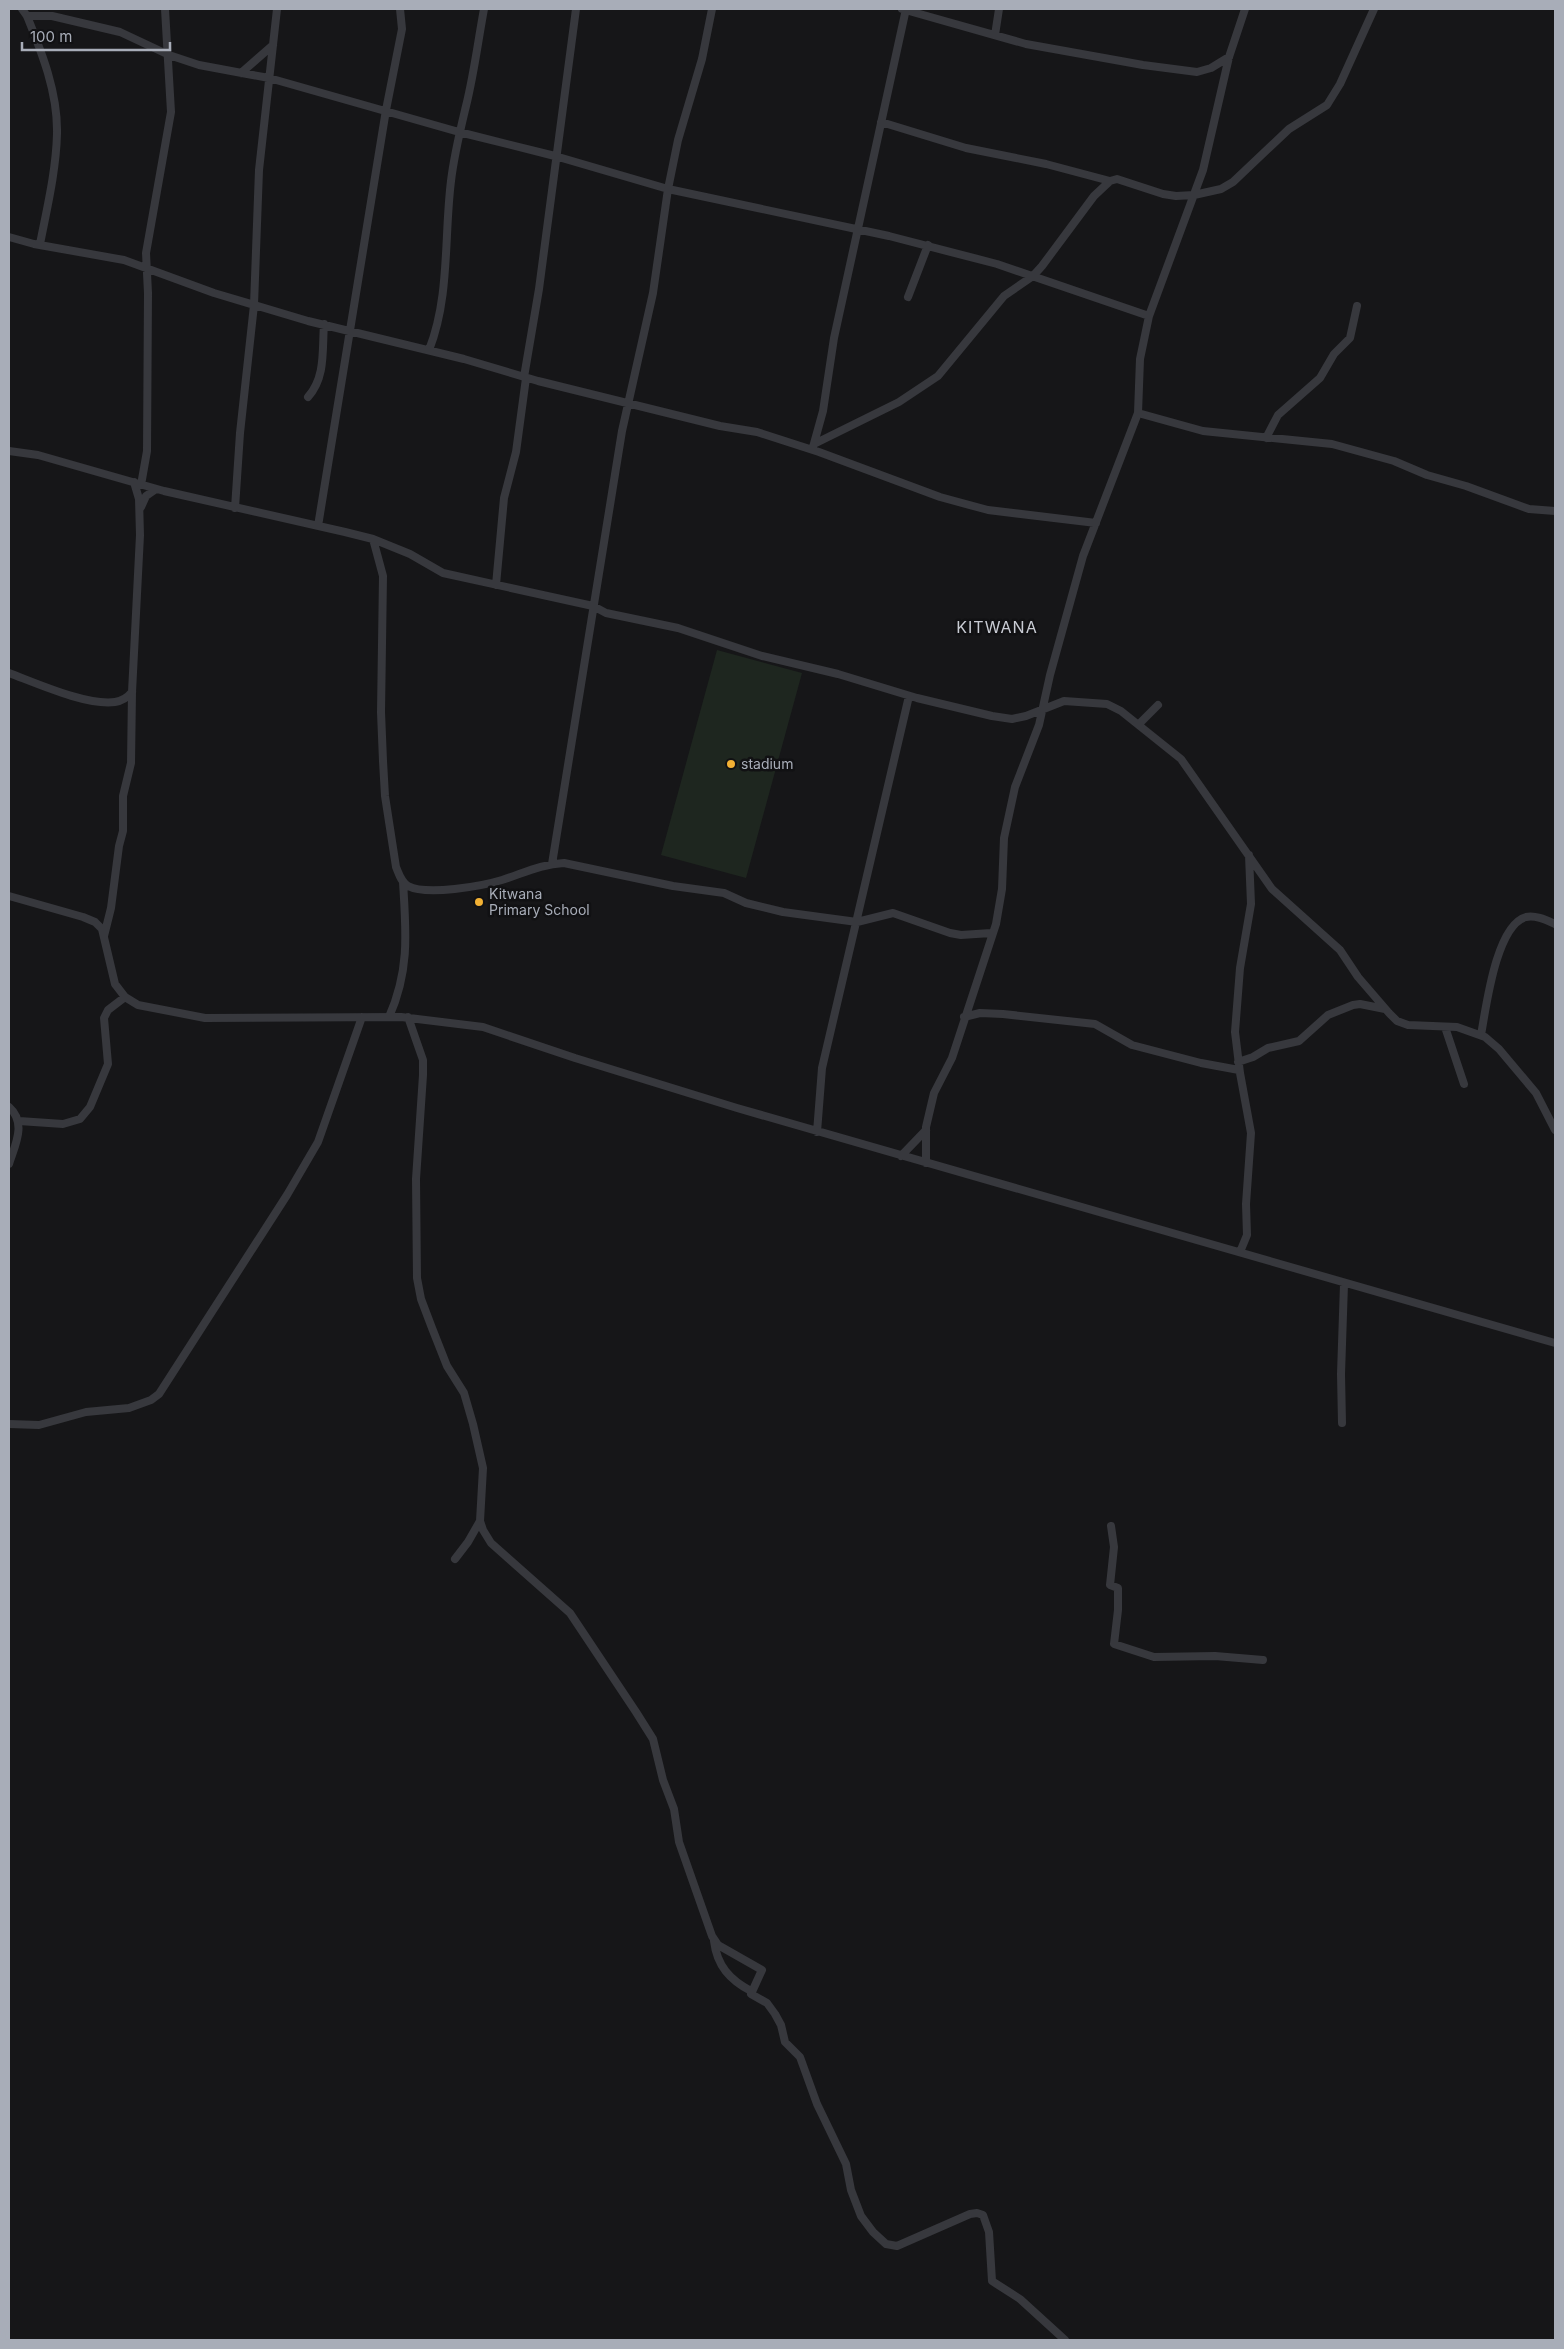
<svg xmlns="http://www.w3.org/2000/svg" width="1564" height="2349" font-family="Inter,sans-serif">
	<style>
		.green { fill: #1e261f }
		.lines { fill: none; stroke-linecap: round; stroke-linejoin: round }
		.minor { stroke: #37383d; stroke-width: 8 }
		.poi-dot { fill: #f2b134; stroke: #111113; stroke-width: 2 }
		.labels { text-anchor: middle; stroke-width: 5; stroke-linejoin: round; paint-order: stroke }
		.poi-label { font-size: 14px; fill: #a8adb8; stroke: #111113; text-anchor: start }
		.quarter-label { font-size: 16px; letter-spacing: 1px; fill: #c9ccd4; stroke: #111113 }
	</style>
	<rect width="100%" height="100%" fill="#161618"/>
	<!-- green -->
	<path class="green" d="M717,650L802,673L746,878L661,855Z"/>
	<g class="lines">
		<!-- minor -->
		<path class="minor" d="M22,9L27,16C42,53 58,93 57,134C56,171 47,208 40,244
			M902,9L1026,44L1143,65L1197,72L1211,68L1229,57
			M27,16H52L120,32L169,55L199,65L269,78L459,132L555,156L668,189L889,236L997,264L1149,316
			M995,35L999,9
			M241,73L273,45
			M881,122L966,148L1046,164L1110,181
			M9,237L34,244L124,260L214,293L308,321L464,359L538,381L720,426L757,432L819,452L940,497L988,510L1096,523
			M908,297L928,245
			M429,350C450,297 444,237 451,181C454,155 460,131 466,106C474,74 478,41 484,9
			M524,377L539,289L576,9
			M308,397C326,377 322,350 324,324
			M1138,413L1203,431L1332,444L1394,461L1427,475L1466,486L1529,509L1555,511
			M1266,438L1278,415L1320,378L1334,354L1350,338L1357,306
			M814,444L899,402L938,376L1004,296L1033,276L1042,266L1094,196L1110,181L1117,179L1163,194L1176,196L1194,195L1221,189L1233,182L1289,129L1327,105L1340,84L1374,9
			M813,447L823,411L834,338L906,9
			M9,451L38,455L164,491L345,532L373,539L410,554L443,573L593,606L606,613L678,628L762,656L838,674L917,698L992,716L1012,719L1026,716L1064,701L1107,704L1121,711L1181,759L1272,889L1340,950L1358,977L1389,1013L1397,1021L1408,1025L1457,1027L1485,1037L1499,1049L1536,1093L1555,1130
			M141,485L147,451L148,293L146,253L171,112L165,9
			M141,507L146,496L156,489
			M235,508L240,433L254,305L259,170L277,9
			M318,526L386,110L402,29L400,9
			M373,539L383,576L381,712L383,761L385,796L396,867C399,874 401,882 408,886C427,896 482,886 502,880C524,873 541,864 564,863L673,886L724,893L746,903L783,912L857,922L893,913L950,933L961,935L991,933
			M496,585L504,498L516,452L526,378
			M9,673C36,683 87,706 115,702C122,701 127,698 132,692
			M1139,724L1158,705
			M552,864L622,431L653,293L668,189L678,140L702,59L712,9
			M9,896L83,917L95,922L102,929L115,984L125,997L138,1005L205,1018L401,1017L483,1027L575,1058L737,1108L1555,1343
			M104,936L111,908L119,846L123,831V796L131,763L132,692L140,535L139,499L134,482
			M389,1017C410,970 406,931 403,882
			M408,1017L423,1060V1075L416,1179L417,1278L421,1299L432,1328L447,1366L464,1393L473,1424L483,1468L480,1521L483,1530L491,1543L570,1613L636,1712L653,1739L663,1780L674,1809L679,1842L712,1936L718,1945L762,1970L751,1994L767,2003L775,2014L781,2025L785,2042L800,2057L817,2104L846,2164L851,2190L861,2216L873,2232L886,2244L897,2246L970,2214L977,2213L983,2215L989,2232L992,2281L1020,2299L1065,2340
			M964,1017L980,1013L1003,1014L1095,1024L1132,1045L1201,1063L1239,1070
			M1445,1027L1464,1084
			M1481,1035C1486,1008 1496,925 1526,917C1536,915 1546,920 1555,924
			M1238,1062L1253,1057L1268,1048L1299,1041L1328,1015L1353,1005L1360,1004L1385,1009
			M9,1107C27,1123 15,1145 9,1164
			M19,1121L63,1124L80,1119L90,1107L108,1064L104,1018L108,1010L125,997
			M817,1132L822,1068L909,696
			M901,1156L926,1130
			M926,1163V1127L934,1093L952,1058L996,924L1002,889L1004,838L1015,787L1039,725L1050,675L1083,556L1138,413L1140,359L1149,316L1203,170L1229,57L1245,9
			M1240,1252L1247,1235L1246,1204L1251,1133L1240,1073L1235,1032L1240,968L1251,904L1249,855
			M1342,1423L1341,1374L1344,1284
			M9,1424L39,1425L86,1412L129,1408L151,1400L159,1394L287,1195L318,1142L362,1017
			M1111,1526L1114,1547L1110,1585L1118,1588V1610L1114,1644L1154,1657L1215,1656L1263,1660
			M455,1559L468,1542L480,1521
			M714,1941C717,1966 730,1980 751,1991"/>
	</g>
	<!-- markers -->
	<g class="poi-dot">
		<circle cx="731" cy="764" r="5"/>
		<circle cx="479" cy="902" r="5"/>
	</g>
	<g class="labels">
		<!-- poi labels -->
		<g class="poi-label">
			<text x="741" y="769">stadium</text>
			<text x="489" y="899">Kitwana<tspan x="489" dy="16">Primary School</tspan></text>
		</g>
		<!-- quarter labels -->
		<g class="quarter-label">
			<text x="997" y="633">KITWANA</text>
		</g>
	</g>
	<!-- border -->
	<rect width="1564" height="2349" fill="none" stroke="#a8adb8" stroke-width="20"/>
	<!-- scale -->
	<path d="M22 42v8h148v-8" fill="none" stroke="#a8adb8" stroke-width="2.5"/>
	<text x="30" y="42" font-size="15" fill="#a8adb8" stroke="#111113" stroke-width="4" paint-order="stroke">100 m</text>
</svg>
